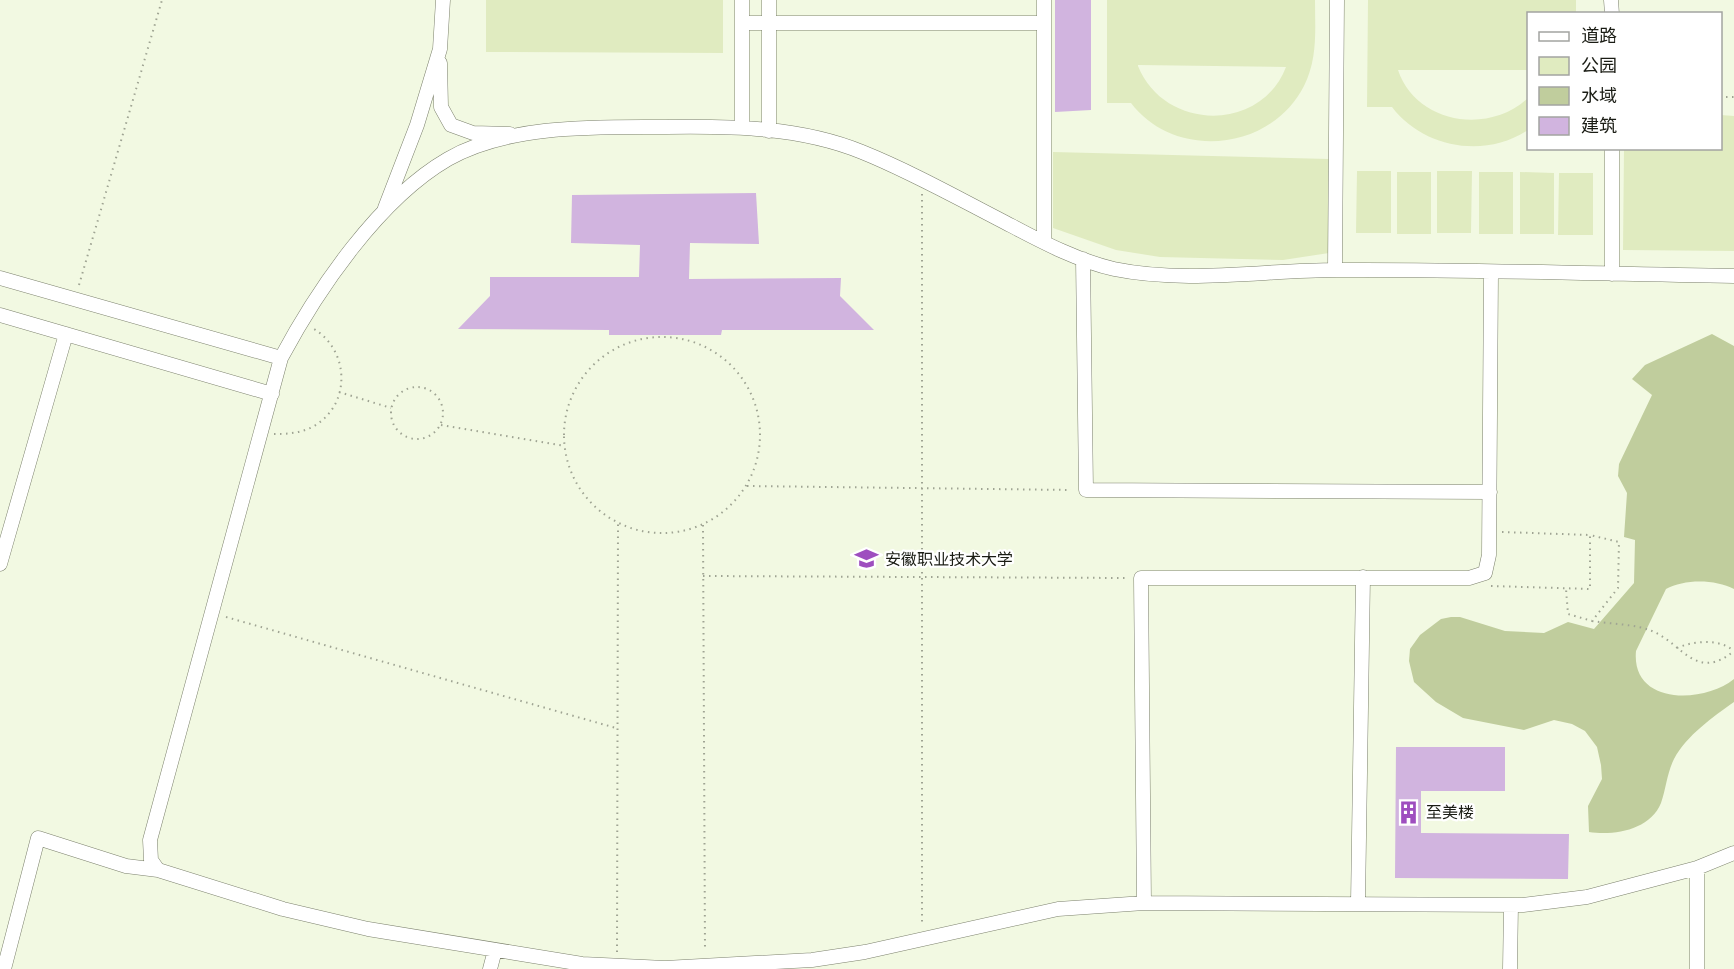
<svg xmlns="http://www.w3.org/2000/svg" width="1734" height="969" font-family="Georgia,'Noto Sans SC',serif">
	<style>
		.green { fill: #e0ebc0; fill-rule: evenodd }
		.water { fill: #c0cd9d }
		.building { fill: #d1b4df }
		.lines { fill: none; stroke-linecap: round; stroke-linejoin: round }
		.minor-casing { stroke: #7c816d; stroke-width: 15 }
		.path { stroke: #9fa493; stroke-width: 2; stroke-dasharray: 1.5 4.5; stroke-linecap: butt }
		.minor { stroke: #fff; stroke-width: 14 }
		.labels { text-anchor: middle; stroke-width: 4.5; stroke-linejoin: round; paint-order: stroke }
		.poi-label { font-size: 16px; fill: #1a1c14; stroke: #fff; text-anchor: start }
	</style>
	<rect width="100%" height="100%" fill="#f2f9e2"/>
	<!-- green -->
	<path class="green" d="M486,0H723V53L486,52Z
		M1107,0H1315C1315,30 1318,58 1304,86C1271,151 1175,161 1131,103H1107ZM1138,66V65L1286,67C1261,133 1164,131 1138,66Z
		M1368,0H1576V13L1528,14V70H1398C1416,124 1489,135 1528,98V130C1485,159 1423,148 1392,107H1367Z
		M1721,115L1734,116V251L1623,250L1624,149L1720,148Z
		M1053,152L1329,159V253L1283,260L1160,257L1116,250L1053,228Z
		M1357,171H1391V233H1356Z
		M1437,171H1472L1471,233H1437Z
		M1397,172H1431V234H1397Z
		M1479,172H1513V234H1479Z
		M1520,172L1554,173V234H1520Z
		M1559,173H1593V235H1558Z"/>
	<!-- water -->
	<path class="water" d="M1712,334L1734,346V589C1715,579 1684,579 1666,589L1636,651C1631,705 1703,704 1734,679V702C1713,717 1687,735 1674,759C1667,773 1666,789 1661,803C1650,830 1614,836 1589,832L1588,806L1602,779L1601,765L1597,747L1585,731L1572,724L1554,720L1524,730L1463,718L1436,702L1414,682L1409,661L1410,649L1420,635L1441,619L1451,617H1460L1505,631L1544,633L1568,622L1594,629L1634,583L1635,540L1624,537L1627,493L1618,476L1619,464L1652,395L1632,379L1645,365Z"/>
	<!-- building -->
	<path class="building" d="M1055,0H1091V110L1055,112Z
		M756,193L759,244L690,243L689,279L841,278L840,296L874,330H722L721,335H609V330L458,329L490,296V277H639L640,245L571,243L572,195Z
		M1396,747H1505V791H1421V833L1569,834L1568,879L1395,878Z"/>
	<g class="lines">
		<defs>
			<path id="minor" d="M742,0V128
				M1611,0L1612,14
				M742,23H1044
				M440,63L441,107L451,125L473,133L510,134
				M769,131V0
				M1612,148V274
				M385,208L417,125L440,49L443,0
				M1044,242V0
				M1083,259L1086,490L1490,492
				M1335,270L1337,0
				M1734,276C1602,274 1469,269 1336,270C1264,270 1187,284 1114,269C1079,261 1044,243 1012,226C963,201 914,173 862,152C801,127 732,126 666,127C598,127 509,124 448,159C379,199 318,289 281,358L150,840L151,860L158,870L283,909L368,929L582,964L665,968L812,960L865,952L1058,909L1144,903L1523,905L1587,897L1697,868L1734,853
				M0,278L281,358
				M0,315L272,394
				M0,564L66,334
				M1144,903L1141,578H1469L1485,573L1489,555L1491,272
				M1358,903L1363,577
				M4,969L38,838L126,866L158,870
				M490,969L495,950
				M1510,969L1511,905
				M1697,969V868"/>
		</defs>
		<!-- minor casing -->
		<use href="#minor" class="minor-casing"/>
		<!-- path -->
		<path class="path" d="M1720,97H1734
			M922,194V926
			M79,285L162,0
			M564 435a98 98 0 1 1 196 0a98 98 0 1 1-196 0Z
			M391 413a26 26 0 1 1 52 0a26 26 0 1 1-52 0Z
			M339,392L391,408
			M441,425L565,446
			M274,434C288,434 302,433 314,426C352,404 349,350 314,329
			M747,486L1071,490
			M703,525L705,951
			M1502,532L1590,535
			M703,576L1126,578
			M1491,586L1590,589V535L1619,542L1618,588L1592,621L1568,614L1566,589
			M226,617L616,728
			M1592,621C1611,624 1635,624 1652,631C1683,644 1696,682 1734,651
			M1677,648C1693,641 1719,638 1734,651
			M617,952L618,522"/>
		<!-- minor -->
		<use href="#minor" class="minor"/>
	</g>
	<!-- icons -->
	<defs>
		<symbol id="university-bare" viewBox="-9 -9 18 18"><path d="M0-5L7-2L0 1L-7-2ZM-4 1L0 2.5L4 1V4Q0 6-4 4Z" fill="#9e4ebf" stroke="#fff" stroke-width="2.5" paint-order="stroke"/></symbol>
		<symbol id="building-bare" viewBox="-9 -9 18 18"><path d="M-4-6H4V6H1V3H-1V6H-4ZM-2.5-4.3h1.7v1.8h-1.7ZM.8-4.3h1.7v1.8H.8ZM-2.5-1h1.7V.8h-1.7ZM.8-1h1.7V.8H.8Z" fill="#9e4ebf" stroke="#fff" stroke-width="2.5" paint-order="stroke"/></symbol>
	</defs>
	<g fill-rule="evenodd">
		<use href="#university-bare" x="850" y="542" width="33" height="33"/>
		<use href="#building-bare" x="1392" y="796" width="33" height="33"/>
	</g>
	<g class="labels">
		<!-- poi labels -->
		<g class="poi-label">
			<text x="885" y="565">安徽职业技术大学</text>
			<text x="1426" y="818">至美楼</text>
		</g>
	</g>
	<!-- legend -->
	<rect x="1527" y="12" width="195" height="138" fill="#ffffff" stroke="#a3a4a1" stroke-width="1.5"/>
	<rect x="1539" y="32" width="30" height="9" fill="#ffffff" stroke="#a3a4a1" stroke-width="1.5"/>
	<text x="1581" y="42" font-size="18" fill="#1a1c14">道路</text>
	<rect x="1539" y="57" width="30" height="18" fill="#e0ebc0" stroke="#a3a4a1" stroke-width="1.5"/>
	<text x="1581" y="72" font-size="18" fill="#1a1c14">公园</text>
	<rect x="1539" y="87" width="30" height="18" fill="#c0cd9d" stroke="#a3a4a1" stroke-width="1.5"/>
	<text x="1581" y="102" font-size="18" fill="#1a1c14">水域</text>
	<rect x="1539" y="117" width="30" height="18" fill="#d1b4df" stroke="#a3a4a1" stroke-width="1.5"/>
	<text x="1581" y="132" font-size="18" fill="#1a1c14">建筑</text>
</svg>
